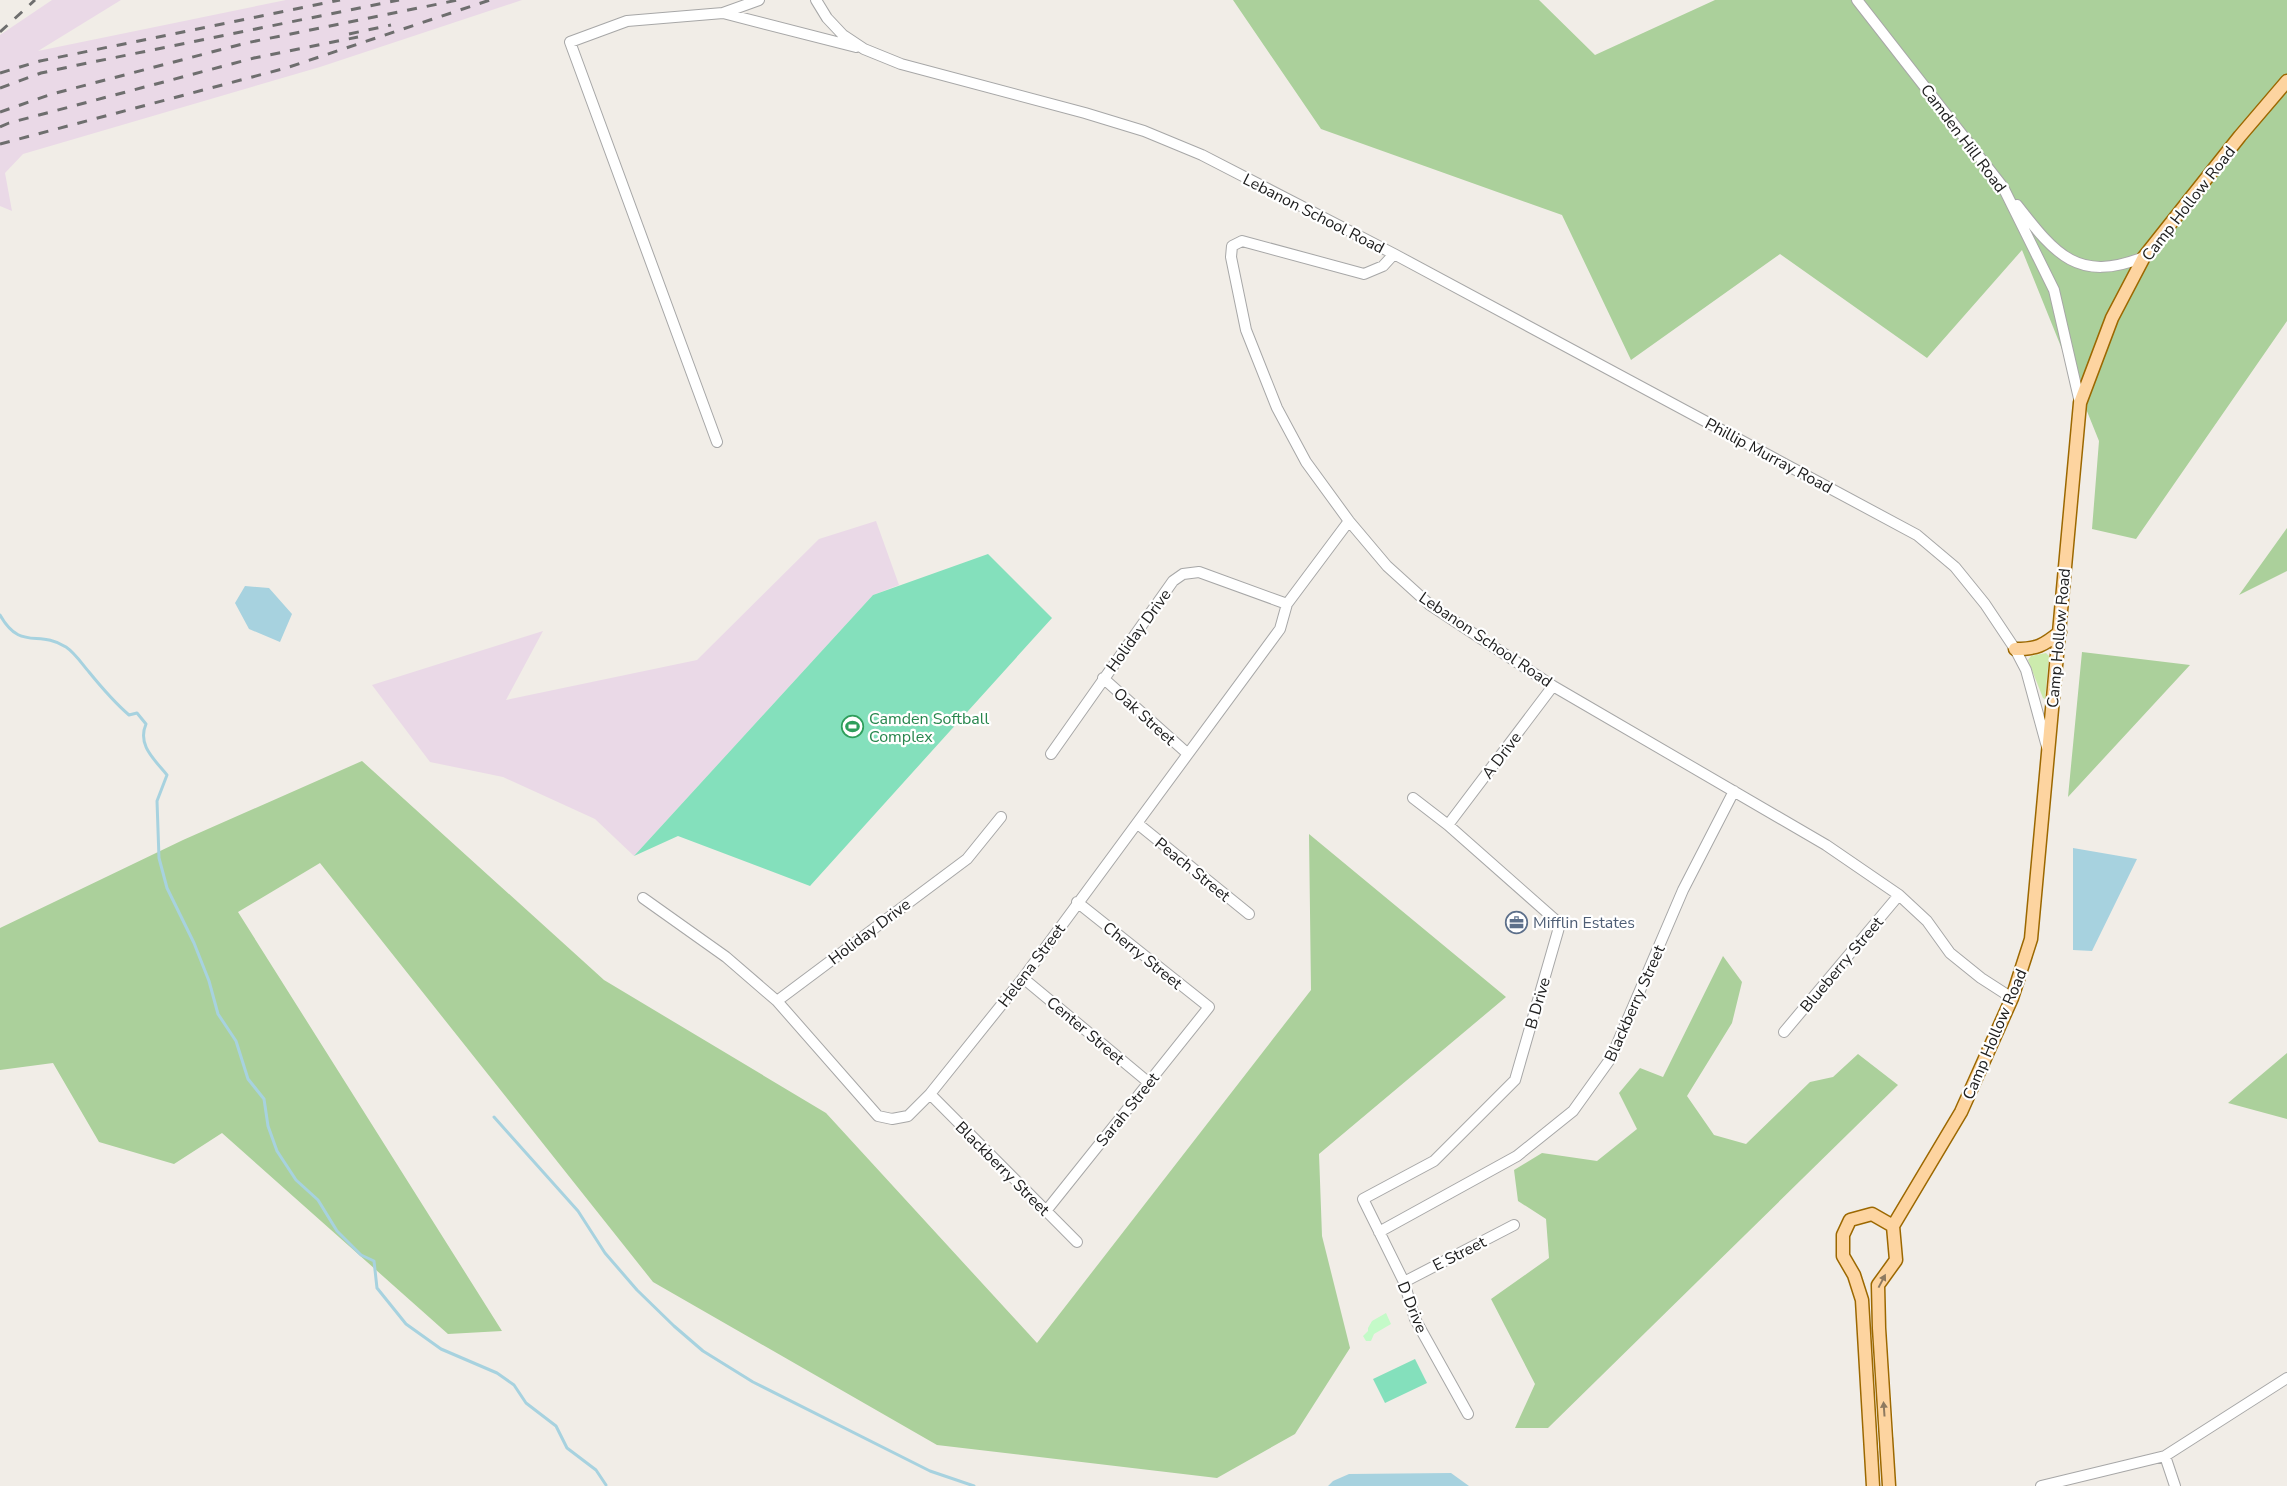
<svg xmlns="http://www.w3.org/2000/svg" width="2287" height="1486" font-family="'Nunito Sans',sans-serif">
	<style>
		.industrial { fill: #ead9e7 }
		.grass { fill: #ccebad }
		.forest { fill: #abd09b }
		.park { fill: #c4fac8 }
		.pitch { fill: #84e0bc }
		.water { fill: #a7d2df }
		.pier { fill: #fff }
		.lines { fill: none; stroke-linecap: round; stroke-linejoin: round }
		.stream { stroke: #a7d2df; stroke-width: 3 }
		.minor-casing { stroke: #a7a7a7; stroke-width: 12 }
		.major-casing { stroke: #9c6800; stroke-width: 15 }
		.minor { stroke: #fff; stroke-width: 10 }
		.major { stroke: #fdd4a0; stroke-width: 12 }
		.rail { stroke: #6e6e6e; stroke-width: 3; stroke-dasharray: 10 10; stroke-linecap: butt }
		.oneway { fill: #8e7a60 }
		.labels { text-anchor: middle; stroke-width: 4.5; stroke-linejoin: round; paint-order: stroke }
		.street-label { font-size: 16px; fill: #202020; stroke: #fff }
		.leisure-label { font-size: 16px; fill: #27864d; stroke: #fff; text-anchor: start }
		.service-label { font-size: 16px; fill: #4e5e75; stroke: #fff; text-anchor: start }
	</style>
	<rect width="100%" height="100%" fill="#f1ede7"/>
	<!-- industrial -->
	<path class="industrial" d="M52,0H121L38,51L286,0H522L320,67L23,154L5,173L12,211L0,206V35Z
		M876,521L899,585L873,595L634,856L595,819L503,777L430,762L372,685L543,631L506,700L697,660L819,539Z"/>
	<!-- grass -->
	<path class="grass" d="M2046,653L2049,656L2045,699L2043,698L2028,660L2031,656Z"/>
	<!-- forest -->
	<path class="forest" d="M1233,0H1539L1595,55L1715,0H2287V321L2136,539L2092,529L2099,441L2022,250L1927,358L1780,254L1631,360L1562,215L1321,129Z
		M2287,528V571L2239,595Z
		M2082,652L2190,665L2068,797Z
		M362,761L604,980L826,1113L1037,1343L1311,990L1309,834L1506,997L1319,1154L1322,1236L1350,1348L1295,1434L1217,1478L937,1445L653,1282L320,863L238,912L502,1331L448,1334L222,1133L174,1164L99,1142L53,1063L0,1070V928L183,840Z
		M1723,956L1742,982L1732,1023L1687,1096L1714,1135L1746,1144L1810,1082L1833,1077L1858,1054L1898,1085L1548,1428H1515L1535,1384L1491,1299L1549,1258L1546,1219L1518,1201L1514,1170L1542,1153L1597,1161L1637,1129L1619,1093L1640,1068L1663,1077Z
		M2287,1053V1119L2228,1103Z"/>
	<!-- park -->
	<path class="park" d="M1386,1313L1391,1324L1374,1334L1371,1341H1366L1363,1336L1368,1331V1328L1372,1321Z"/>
	<!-- pitch -->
	<path class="pitch" d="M988,554L1052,618L810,886L678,836L634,856L873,595Z
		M1415,1359L1427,1383L1385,1403L1373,1379Z"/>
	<!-- water -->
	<path class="water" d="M245,586L269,588L292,614L280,642L249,629L235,603Z
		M2073,848L2137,859L2092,951L2073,950Z
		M1451,1473L1469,1486H1328L1333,1481L1349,1474Z"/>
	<!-- pier -->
	<path class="pier" d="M1886,1321L1894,1437L1870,1459L1863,1342Z"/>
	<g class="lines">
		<!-- stream -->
		<path class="stream" d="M0,615C21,652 38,629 66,647C75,653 82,664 89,672C102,688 114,702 129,715L137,713L146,724C137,745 154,759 167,775L157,801L159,858L167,888L194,943L209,981L218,1014L236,1041L248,1079L264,1099L268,1126L277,1151L296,1180L318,1200L337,1231L361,1255L374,1261L377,1288L406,1324L441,1349L497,1373L514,1385L526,1403L556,1426L567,1448L596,1470L606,1485
			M494,1117L578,1211L605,1253L637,1290L674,1326L703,1351L753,1382L930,1471L974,1486"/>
		<defs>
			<path id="minor" d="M816,0L827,18L843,35L864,49L901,64L1085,113L1144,131L1202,155L1394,254L1917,535L1955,567L1985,604L2015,649L2026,670L2047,747
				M1857,0L2003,187L2054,290L2080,403
				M723,13L759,0
				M2017,205C2056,255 2078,283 2144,257
				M1394,254L1383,266L1364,274L1242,241L1232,246L1231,257L1246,330L1277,408L1306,462L1349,521L1387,566L1430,605L1553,686L1826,845L1899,895L1927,921L1950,953L1981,978L2012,998
				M717,442L570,42L627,21L723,13L856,47
				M1103,678L1188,754
				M1051,754L1173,581L1183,574L1199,572L1287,604
				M1413,798L1448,825L1560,924L1515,1080L1434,1161L1363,1199L1404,1282L1415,1319L1468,1414
				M1138,824L1249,914
				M1448,825L1553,686
				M643,898L726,957L777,1001L878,1116L892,1119L908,1116L930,1094L1023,978L1280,629L1287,604L1349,521
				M1023,978L1148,1082
				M777,1001L967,859L1001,817
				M1784,1032L1899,895
				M930,1094L1077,1242
				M1046,1211L1209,1007L1077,902
				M1379,1232L1517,1156L1573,1111L1611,1058L1683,890L1734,791
				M1404,1282L1514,1225
				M2165,1456L2175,1486
				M2041,1486L2165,1456L2287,1378"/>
			<path id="major" d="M2015,649C2037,649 2043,646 2060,632
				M1893,1226L1961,1112L2012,998L2031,939L2080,403L2112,318L2144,257L2240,136L2287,81
				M1873,1486L1862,1300L1854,1275L1843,1256V1235L1850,1220L1872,1214L1893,1226L1896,1260L1878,1285L1879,1328L1889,1486"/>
		</defs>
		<!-- minor casing -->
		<use href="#minor" class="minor-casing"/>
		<!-- major casing -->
		<use href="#major" class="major-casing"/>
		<!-- minor -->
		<use href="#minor" class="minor"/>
		<!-- major -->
		<use href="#major" class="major"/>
		<!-- rail -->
		<path class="rail" d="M0,32L35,0
			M349,34L391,25
			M0,73L40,61L340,0
			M0,88L41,73L78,65L399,0
			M0,112L52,94L246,43L458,0
			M0,127L9,123L254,58L358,37
			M0,144L286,68L490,0"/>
	</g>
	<!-- one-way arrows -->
	<defs><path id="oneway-solid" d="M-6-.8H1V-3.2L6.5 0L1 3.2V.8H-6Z" transform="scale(1.25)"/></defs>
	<g class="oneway">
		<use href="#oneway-solid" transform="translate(1882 1281) rotate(-62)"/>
		<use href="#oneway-solid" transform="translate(1884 1409) rotate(-94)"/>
	</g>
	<!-- icons -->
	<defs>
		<symbol id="stadium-ring" viewBox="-11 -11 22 22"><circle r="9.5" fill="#fff" stroke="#2e9e5b" stroke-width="1.5"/><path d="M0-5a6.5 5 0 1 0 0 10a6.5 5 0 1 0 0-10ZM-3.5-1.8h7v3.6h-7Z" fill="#2e9e5b"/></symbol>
		<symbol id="office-ring" viewBox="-11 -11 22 22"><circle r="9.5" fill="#fff" stroke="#5c6f8a" stroke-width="1.5"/><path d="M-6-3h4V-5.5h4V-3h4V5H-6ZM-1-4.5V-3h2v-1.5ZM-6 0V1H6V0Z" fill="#5c6f8a"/></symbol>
	</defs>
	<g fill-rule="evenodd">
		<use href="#stadium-ring" x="840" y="714" width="25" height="25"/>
		<use href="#office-ring" x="1504" y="910" width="25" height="25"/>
	</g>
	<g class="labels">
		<!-- street labels -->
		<g class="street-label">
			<text transform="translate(1964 138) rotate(53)" y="6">Camden Hill Road</text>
			<text transform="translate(2188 203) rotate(-52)" y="6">Camp Hollow Road</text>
			<text transform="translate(1314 213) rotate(27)" y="6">Lebanon School Road</text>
			<text transform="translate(1769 455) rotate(28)" y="6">Phillip Murray Road</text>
			<text transform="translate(1138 630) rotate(-54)" y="6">Holiday Drive</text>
			<text transform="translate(2058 638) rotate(-85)" y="6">Camp Hollow Road</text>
			<text transform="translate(1486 639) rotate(34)" y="6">Lebanon School Road</text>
			<text transform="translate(1145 716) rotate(42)" y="6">Oak Street</text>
			<text transform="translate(1501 755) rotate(-53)" y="6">A Drive</text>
			<text transform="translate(1193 869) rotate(39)" y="6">Peach Street</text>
			<text transform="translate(869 931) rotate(-37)" y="6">Holiday Drive</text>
			<text transform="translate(1143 955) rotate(39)" y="6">Cherry Street</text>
			<text transform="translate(1841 964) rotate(-50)" y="6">Blueberry Street</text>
			<text transform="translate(1031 965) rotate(-53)" y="6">Helena Street</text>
			<text transform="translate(1537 1003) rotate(-74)" y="6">B Drive</text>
			<text transform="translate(1634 1003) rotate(-66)" y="6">Blackberry Street</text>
			<text transform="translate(1086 1030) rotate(40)" y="6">Center Street</text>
			<text transform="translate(1994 1034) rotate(-67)" y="6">Camp Hollow Road</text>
			<text transform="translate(1127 1109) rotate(-51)" y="6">Sarah Street</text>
			<text transform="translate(1003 1168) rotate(45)" y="6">Blackberry Street</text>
			<text transform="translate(1459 1253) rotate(-27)" y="6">E Street</text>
			<text transform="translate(1413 1307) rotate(68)" y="6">D Drive</text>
		</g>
		<!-- leisure labels -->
		<g class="leisure-label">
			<text x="869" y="724">Camden Softball<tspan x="869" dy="18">Complex</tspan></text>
		</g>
		<!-- service labels -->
		<g class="service-label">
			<text x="1533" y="928">Mifflin Estates</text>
		</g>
	</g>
</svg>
